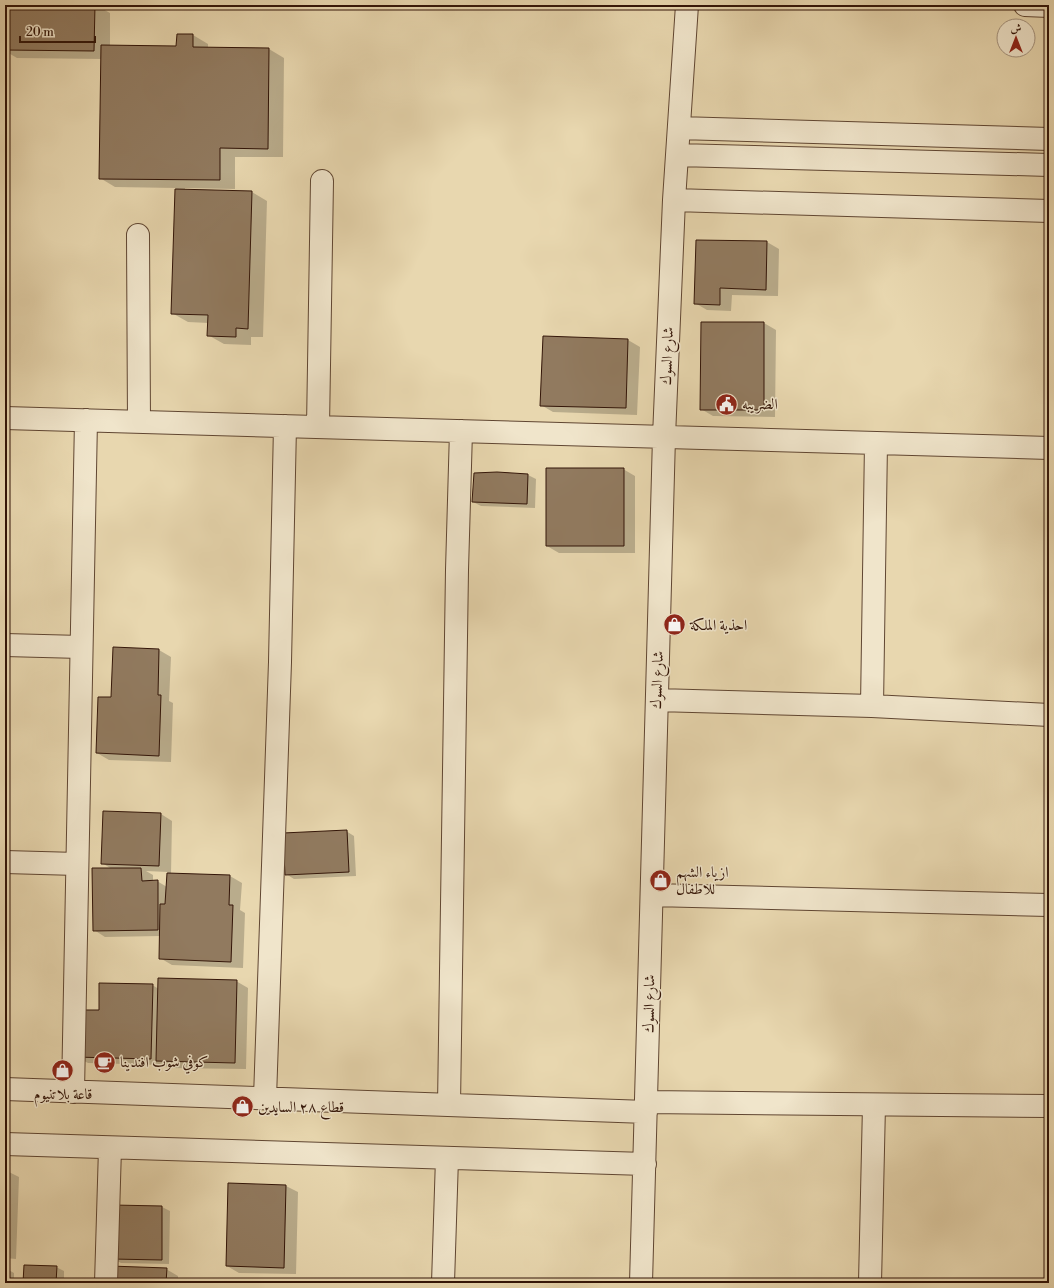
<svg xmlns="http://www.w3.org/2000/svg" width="1054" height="1288" font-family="'Libre Bodoni',Amiri,serif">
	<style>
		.shadow { fill: #0003; fill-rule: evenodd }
		.building { fill: #917a5f; stroke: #331508 }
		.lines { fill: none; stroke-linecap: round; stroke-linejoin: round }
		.minor-casing { stroke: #604632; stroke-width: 24 }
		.minor { stroke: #f0e5cb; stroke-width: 22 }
		.labels { text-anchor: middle; stroke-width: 3; stroke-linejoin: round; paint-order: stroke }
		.street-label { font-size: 15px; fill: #331508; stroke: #f0e5cb }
		.poi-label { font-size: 15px; fill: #331508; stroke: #f0e5cb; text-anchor: start }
	</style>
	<rect width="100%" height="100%" fill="#e8d7af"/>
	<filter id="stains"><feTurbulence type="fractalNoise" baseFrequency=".005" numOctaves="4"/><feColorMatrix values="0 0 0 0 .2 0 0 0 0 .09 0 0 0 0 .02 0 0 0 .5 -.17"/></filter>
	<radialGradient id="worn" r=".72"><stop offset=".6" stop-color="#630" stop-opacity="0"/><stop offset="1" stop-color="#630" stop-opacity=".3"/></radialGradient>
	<!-- shadow -->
	<path class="shadow" d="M5,5H149V9L101,8L110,13V46L177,47L193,35L208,44V48L269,49L284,58L283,157H235V189L185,188V190L252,192L267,201L263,337H251V345L224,344L208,335L209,323L188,322L172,313L176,188L115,187L100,178L102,59L17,58L5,51Z
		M697,241L767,242L779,249L778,296L732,295L731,311L707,310L695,303Z
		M702,323H764L776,330L775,417L713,416L701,409Z
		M544,337L628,340L640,347L637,415L553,412L541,405Z
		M623,469L635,476V553H559L547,546Z
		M474,474L528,475L536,479L535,508L481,506L473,502Z
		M114,648L159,650L171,657L169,701L173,703L171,762L109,760L97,753L112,698Z
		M161,814L172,821L171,874L230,876L242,883L240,910L245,913L243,968L172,965L160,958V936L105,937L94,930L112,869L102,863ZM146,871L168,872L167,887L157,881L153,882V875Z
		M346,831L354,836L356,876L294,879L286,874Z
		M236,981L248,988L246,1069L169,1068L162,1064V1065L88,1063L76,1057L100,1011L152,985L159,989Z
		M5,1170L19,1177L16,1259L5,1258Z
		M229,1184L286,1186L298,1192L296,1274L239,1273L227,1266Z
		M162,1207L170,1211L169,1264L121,1263L113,1259Z
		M56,1267L64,1271V1283H24Z
		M5,1268L14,1273V1283H5Z
		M166,1269L178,1276V1283H111Z"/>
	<!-- building -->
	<path class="building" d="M5,5H95L94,51L5,50Z
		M177,34H193V47L269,48L268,149L220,148V180L99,179L101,45L176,46Z
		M175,189L252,191L248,329L236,328V337L207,336L208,315L171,314Z
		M696,240L767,241L766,290L720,288V305L694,304Z
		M701,322H764V410H700Z
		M543,336L628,339L626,408L540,406Z
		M546,468H624V546H546Z
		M497,472L528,474L527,504L472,502L474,473Z
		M113,647L159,649L158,695H161L159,756L96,753L98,697H111Z
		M103,811L161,813L159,866L101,864Z
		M347,830L349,872L285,875L283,833Z
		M92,868H141L142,881L158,880V930L93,931Z
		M167,873L230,875L229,905H233L231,962L159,959L160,904H165Z
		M158,978L237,980L235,1063L156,1061Z
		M99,983L153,984L151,1059L75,1057L77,1010H99Z
		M5,1169H8L5,1243Z
		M228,1183L286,1185L284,1268L226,1266Z
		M113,1205L162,1206V1260L112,1259Z
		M24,1265L57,1266L56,1283H23Z
		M110,1266L167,1268L166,1283H110Z"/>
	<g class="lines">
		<defs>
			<path id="minor" d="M1025,5L1049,6
				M679,128L1049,139
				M677,155L1049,165
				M674,200L1049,211
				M138,235L139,422
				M5,418L1049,448
				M318,427L322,181
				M5,645L81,647
				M657,700L872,706L1049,715
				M872,706L876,443
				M5,862L77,864
				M652,895L1049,905
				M5,1089L646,1112
				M73,1092L86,420
				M265,1098L280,662L285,426
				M646,1102L1049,1106
				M449,1105L457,570L461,431
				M5,1144L645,1164
				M106,1283L110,1148
				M443,1283L447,1158
				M641,1283L664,437L674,200L687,5
				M870,1283L874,1105"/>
		</defs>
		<!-- minor casing -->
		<use href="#minor" class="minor-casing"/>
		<!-- minor -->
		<use href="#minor" class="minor"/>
	</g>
	<!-- icons -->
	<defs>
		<symbol id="civic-disc" viewBox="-11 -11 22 22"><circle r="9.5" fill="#8f2418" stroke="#f0e5cb"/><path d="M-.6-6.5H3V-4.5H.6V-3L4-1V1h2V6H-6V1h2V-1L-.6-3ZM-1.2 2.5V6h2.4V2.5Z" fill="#fff"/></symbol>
		<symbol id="shop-disc" viewBox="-11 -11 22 22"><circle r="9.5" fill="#8f2418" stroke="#f0e5cb"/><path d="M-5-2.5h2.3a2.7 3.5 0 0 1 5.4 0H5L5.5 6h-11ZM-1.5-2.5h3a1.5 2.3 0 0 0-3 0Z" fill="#fff"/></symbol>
		<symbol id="cafe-disc" viewBox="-11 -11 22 22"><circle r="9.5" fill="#8f2418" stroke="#f0e5cb"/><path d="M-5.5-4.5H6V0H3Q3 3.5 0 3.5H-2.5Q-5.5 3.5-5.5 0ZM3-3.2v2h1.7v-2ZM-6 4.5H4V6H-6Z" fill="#fff"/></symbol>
	</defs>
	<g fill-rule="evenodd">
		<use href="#civic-disc" x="714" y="392" width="25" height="25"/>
		<use href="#shop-disc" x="662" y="612" width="25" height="25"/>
		<use href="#shop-disc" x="648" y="868" width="25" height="25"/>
		<use href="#cafe-disc" x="92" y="1050" width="25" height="25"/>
		<use href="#shop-disc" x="50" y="1058" width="25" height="25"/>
		<use href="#shop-disc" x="230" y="1094" width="25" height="25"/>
	</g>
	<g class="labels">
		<!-- street labels -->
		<g class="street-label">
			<text transform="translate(667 356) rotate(-88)" y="5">شارع السوك</text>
			<text transform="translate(657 680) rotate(-88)" y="5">شارع السوك</text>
			<text transform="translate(649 1004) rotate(-89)" y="5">شارع السوك</text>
		</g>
		<!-- poi labels -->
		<g class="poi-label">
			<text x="742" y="409">الضريبه</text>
			<text x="690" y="630">احذية الملكة</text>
			<text x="676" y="877">ازياء الشهم<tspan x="676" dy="17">للاطفال</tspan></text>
			<text x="120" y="1067">كوفي شوب افندينا</text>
			<text x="63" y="1099" text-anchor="middle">قاعة بلاتنيوم</text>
			<text x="258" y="1112">قطاع ٢٨ السايدين</text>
		</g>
	</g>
	<!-- margin -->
	<rect width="1054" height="1288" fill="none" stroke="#e8d7af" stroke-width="20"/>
	<rect x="6" y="6" width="1042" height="1276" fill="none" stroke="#331508" stroke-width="2"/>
	<rect x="10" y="10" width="1034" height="1268" fill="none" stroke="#331508"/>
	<!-- north arrow -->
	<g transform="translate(1016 38)"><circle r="19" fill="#f0e5cb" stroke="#a4927d"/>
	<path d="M0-3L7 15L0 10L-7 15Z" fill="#8f2418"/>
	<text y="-6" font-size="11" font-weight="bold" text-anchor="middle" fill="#331508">ش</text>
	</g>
	<!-- scale -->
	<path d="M20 36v6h75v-6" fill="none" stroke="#331508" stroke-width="2"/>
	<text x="26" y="36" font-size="12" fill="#331508" stroke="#f0e5cb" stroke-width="3" paint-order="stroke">20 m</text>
	<rect width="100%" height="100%" filter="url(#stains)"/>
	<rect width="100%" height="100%" fill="url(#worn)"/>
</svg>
